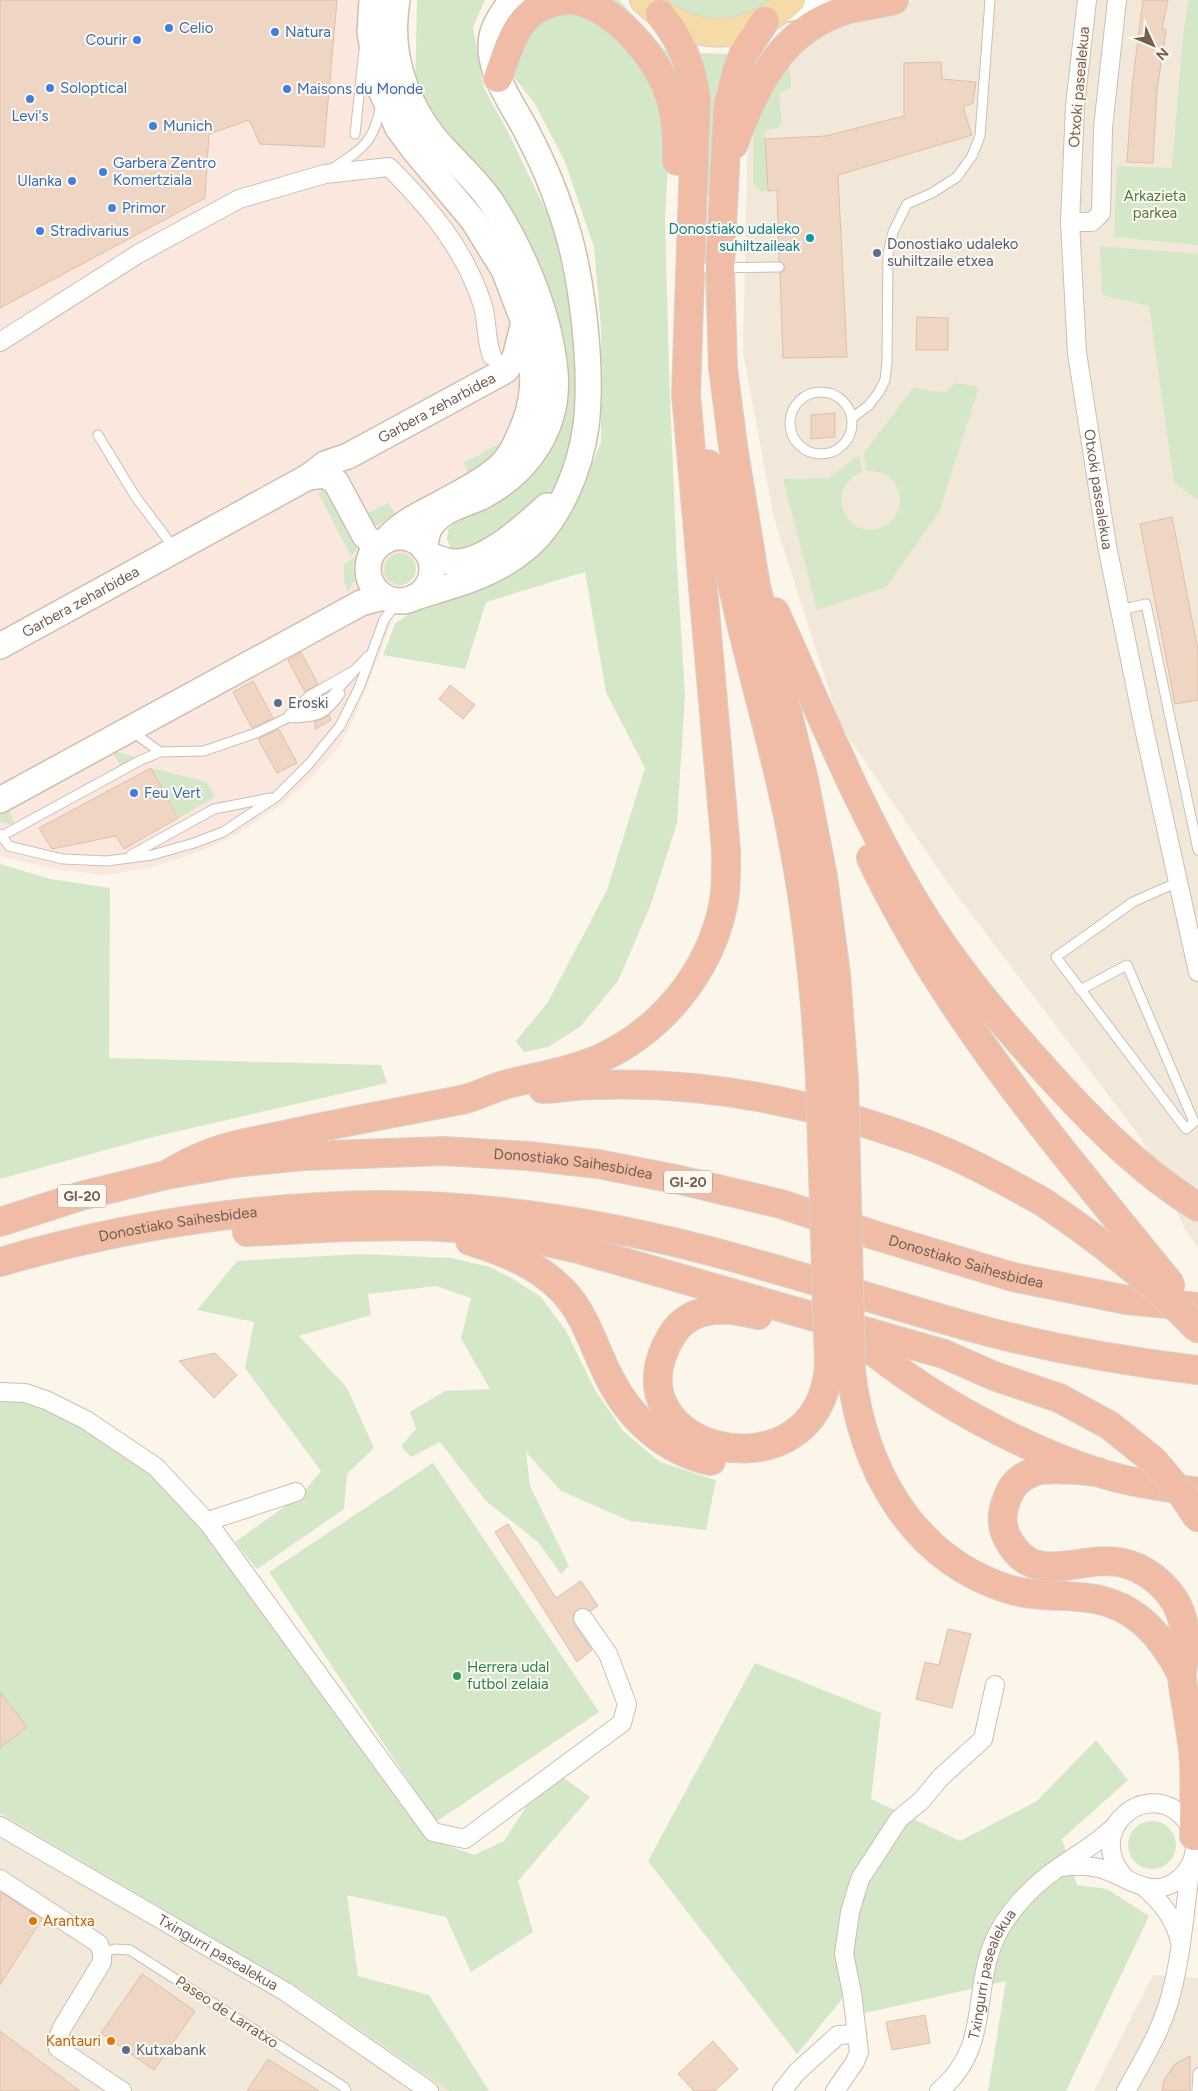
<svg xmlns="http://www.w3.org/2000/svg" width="1198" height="2091" font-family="Figtree,sans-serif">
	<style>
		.residential { fill: #f2e8d9 }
		.commercial { fill: #fae8df }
		.green { fill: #d4e8c9 }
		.building { fill: #efd6c4; stroke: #e0bea5 }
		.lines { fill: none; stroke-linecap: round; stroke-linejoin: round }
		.lane-casing { stroke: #cdbeb0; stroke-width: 11 }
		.street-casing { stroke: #cdbeb0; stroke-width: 20 }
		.secondary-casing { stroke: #cfbeae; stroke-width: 28 }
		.primary-casing { stroke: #d8d2ce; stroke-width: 30 }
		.highway-casing { stroke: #d8d2ce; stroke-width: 30 }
		.lane { stroke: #fff; stroke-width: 9 }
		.street { stroke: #fff; stroke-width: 18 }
		.secondary { stroke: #fff; stroke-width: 25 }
		.primary { stroke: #f4dba8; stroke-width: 28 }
		.highway { stroke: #f0bca6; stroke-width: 28 }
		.highway-bridge-casing { stroke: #d8d2ce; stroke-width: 30; stroke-linecap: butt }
		.highway-bridge { stroke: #f0bca6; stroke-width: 28 }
		.shop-dot { fill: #3f7fe0; stroke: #fef9f0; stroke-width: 2 }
		.culture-dot { fill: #0f9aa8; stroke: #fef9f0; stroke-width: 2 }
		.service-dot { fill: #5c6f8a; stroke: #fef9f0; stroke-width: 2 }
		.leisure-dot { fill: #2e9e5b; stroke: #fef9f0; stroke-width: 2 }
		.food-dot { fill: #e8710a; stroke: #fef9f0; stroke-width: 2 }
		.labels { text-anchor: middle; stroke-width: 4; stroke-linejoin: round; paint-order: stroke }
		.shield { fill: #fef9f0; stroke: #9d8c7f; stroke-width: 1 }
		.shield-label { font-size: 14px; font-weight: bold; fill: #745e4f }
		.shop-label { font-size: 15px; fill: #366cbe; stroke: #fef9f0; text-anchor: start }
		.street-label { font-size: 15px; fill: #745e4f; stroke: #fef9f0 }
		.park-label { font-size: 15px; fill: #547948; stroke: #fef9f0 }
		.culture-label { font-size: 15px; fill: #0d838f; stroke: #fef9f0; text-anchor: end }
		.service-label { font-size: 15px; fill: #4e5e75; stroke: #fef9f0; text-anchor: start }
		.leisure-label { font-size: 15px; fill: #27864d; stroke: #fef9f0; text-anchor: start }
		.food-label { font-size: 15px; fill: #c56008; stroke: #fef9f0; text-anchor: start }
	</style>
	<rect width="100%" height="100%" fill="#fbf5ea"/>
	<!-- residential -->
	<path class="residential" d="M914,0H1198V1248L1185,1229L1141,1138L947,882L840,725L774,518L743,352L748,124L775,71L818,35L882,15Z
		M0,1813L300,1989L449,2091H0Z
		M1153,1975L1198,1978V2091H1094Z"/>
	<!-- commercial -->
	<path class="commercial" d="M0,0H361L370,96L384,127L396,148L410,167L438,195L506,284L518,310L521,424L420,542L379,656L355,716L341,744L311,778L281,805L231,838L188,856L144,869L103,875L54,869L0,856Z"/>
	<!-- green -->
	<path class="green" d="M417,0H485L473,27L484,88L509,134L559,238L570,296L579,428L562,478L535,510L501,539L457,552L450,547L447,539L448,530L455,522L484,505L548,436L496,193L415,91Z
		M600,0H619L667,52L679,75L685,106Z
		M666,0H770C736,23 699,27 666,0Z
		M1189,0H1198V245L1114,237L1117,166L1172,168L1183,35Z
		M588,10L638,57L661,99L669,145L665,220L669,371L677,565L685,695L677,823L651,904L618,981L581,1026L548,1047L524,1052L516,1041L548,1002L607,890L645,768L606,692L585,572L486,602L465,669L383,655L395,624L411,612L534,553L572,513L601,442V328L594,247L565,162L535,104L514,77L512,59L527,20Z
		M699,53L732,54L712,194L702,197L709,98L705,72Z
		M784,66L790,69L791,88L779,94L782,124L777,128L765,131L767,191L761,192L753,182L754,137L764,98Z
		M1100,246L1198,254V500L1174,483L1149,306L1102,295Z
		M955,383L979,387L939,512L886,587L817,610L783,479L828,478L859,456L862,472C821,489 849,545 884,526C891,522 897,515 899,508C905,487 887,469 866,471L864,453L914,387L929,391L946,392Z
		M502,442L489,458L469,475L464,463Z
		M326,488L356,546L357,550L351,556L318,493Z
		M388,503L396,514L371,529L362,516Z
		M384 569a16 16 0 1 1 32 0a16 16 0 1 1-32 0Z
		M355,557L353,566L355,581L348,592L344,581V564Z
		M115,751L135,757L121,767L114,754L10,811L14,825L0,822V813Z
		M151,768L207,782L215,797L179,818Z
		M0,864L51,879L110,888L109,1058L381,1065L387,1083L153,1137L0,1179Z
		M360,1254L451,1258L490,1267L513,1279L541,1297L566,1331L595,1390L624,1432L660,1462L716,1480L706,1530L630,1521L561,1491L526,1452L530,1486L569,1566L561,1574L538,1542L486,1501L440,1442L411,1457L401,1446L416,1429L410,1412L445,1391L490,1389L461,1338L471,1298L436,1286L368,1294L371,1315L299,1336L347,1388L374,1448L347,1474L344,1509L257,1569L235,1542L301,1495L321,1471L245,1368L254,1322L197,1310L237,1261Z
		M0,1399L15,1400L51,1412L103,1441L157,1476L205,1524L427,1838L474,1855L504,1841L528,1804L564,1778L590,1797L518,1881L533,1932L471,1972L446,1917L347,1895L358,1976L429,1995L489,2091H449L300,1989L0,1813Z
		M433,1463L599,1712L436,1822L269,1572Z
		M755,1663L881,1713L871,1799L960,1841L1037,1801L1096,1740L1128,1780L1062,1839L1077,1885L1107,1889L1149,1916L1066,2091H988L1006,1981L861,2014L843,1998L797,2054L648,1861Z
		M1128 1845a24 24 0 1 1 48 0a24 24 0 1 1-48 0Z"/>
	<!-- building -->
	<path class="building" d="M0,0H337L324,147L260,144L249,120L209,134L205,198L0,308Z
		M1143,0H1168L1162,29L1166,30L1157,90L1153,163L1127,162L1132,87Z
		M941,62L942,79L976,82L973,103L963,107L972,135L838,175L847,357L783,358L780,273L784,270L785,266L779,261L777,190L768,191L765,139L826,136L904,116V63Z
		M917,317L948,318V350H916Z
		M835,413V437L811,439V415Z
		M1172,517L1198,650V700L1175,704L1140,524Z
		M301,652L318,684L305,692L288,660Z
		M253,681L273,718L252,728L233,692Z
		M450,685L475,705L463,719L439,699Z
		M329,715L331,720L315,729V722Z
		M279,729L297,763L277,773L258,739Z
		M151,768L178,818L124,849L116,836L52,849L39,828Z
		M215,1353L237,1375L214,1398L179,1361Z
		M508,1524L556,1598L581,1581L598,1606L590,1611L582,1608L573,1614L574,1624L592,1650L577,1662L495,1532Z
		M948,1629L971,1634L952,1708L916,1699L925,1662L939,1665Z
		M0,1692L27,1727L0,1748Z
		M0,1892L42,1919L0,1985Z
		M142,1974L195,2011L154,2070L101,2033Z
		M925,2015L930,2043L892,2050L886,2022Z
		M0,2031L80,2091H0Z
		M713,2041L738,2069L715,2091H694L678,2074Z
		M1190,2056V2091H1162L1164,2080L1175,2064Z
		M268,2059L319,2091H247Z"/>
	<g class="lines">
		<defs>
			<path id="lane" d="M355,134L364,50
				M332,169C362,149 374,143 381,105
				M692,268L779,267
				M790 423a31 31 0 1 1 62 0a31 31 0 1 1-62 0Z
				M852,418L868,406L879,392L885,380L887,362L888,254L893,232L907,204L932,193L957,177L972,156L980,136L990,0
				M98,435L135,496L174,548
				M1120,610L1146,604L1198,850
				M289,715L309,696L355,670L368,656
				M293,718C318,717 325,715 340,694
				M136,728L141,738L160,752
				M0,834L9,846L63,859L107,861L152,855L194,843L223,832L276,797L309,764L340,726L359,688L384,620L398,601
				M0,837L139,761L160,752L204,751L256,733L331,697L355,670
				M131,855L214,809L270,798
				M1080,990L1127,965L1194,1122L1186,1129L1056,957L1133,902L1178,882
				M102,1953L115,1949L130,1950L344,2087L346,2091
				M1197,2091L1198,2073"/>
			<g id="street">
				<path id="s1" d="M1087,0L1075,106L1070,222L1077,353L1107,546L1145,733L1198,972"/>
				<path d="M1070,222H1092L1101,213L1103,128L1117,0"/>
				<path d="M0,342L138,254L239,199L325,174L389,167C429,207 464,248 482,303C488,320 485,339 492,356"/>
				<path d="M0,1392L25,1393L46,1400L86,1420L156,1467L209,1524L433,1832L465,1839L622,1723L627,1704L608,1654L583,1618"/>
				<path d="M209,1524L214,1519L296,1492"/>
				<path id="s2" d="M0,1826L286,1992L429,2091"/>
				<path d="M1061,1867C1074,1865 1086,1865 1099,1868C1127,1875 1151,1903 1180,1878C1189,1870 1194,1860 1195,1848C1195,1836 1191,1825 1183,1817C1147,1778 1082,1830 1125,1878"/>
				<path d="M0,1879L99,1944L102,1953V1962L62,2028L58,2038V2048L122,2091"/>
				<path d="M1144,1887C1162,1902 1175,1919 1180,1942"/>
				<path d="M782,2091L797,2072L838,2035L857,2034"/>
				<path d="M835,2091L855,2062L859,2052L852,1993L844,1954L850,1912L860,1879L899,1819L922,1800L940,1778L983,1739L995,1685"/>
				<path id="s3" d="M939,2091C994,2046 969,1985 999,1931C1011,1910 1028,1891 1047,1876C1071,1857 1093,1848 1117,1824"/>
				<path d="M1126,2091C1141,2064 1157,2038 1167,2008C1182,1961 1184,1912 1191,1864"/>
			</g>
			<g id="secondary">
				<path d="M397,0C388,51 404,101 437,141C455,162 477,180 492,203C523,251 550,315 555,372C560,427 528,473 481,497C466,504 446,508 434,522C427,529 425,539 425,550"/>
				<path d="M780,10L830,0"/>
				<path d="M308,477L325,475L336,482L365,536L377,547"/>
				<circle cx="400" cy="569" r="32"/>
				<path d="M385,541C401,522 423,513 445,501C463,491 484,481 500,466C509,458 516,444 520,434C538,395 534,370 526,329"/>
				<path d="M428,554C437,558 447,563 458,562C488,560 525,526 547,506"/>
				<path d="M415,597C454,585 493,576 525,549C559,521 580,470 586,426C593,367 582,270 562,214C553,186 541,159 528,134C514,106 485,69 492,36C495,23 504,11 512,0"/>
				<path id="s4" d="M0,646L308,477L325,464L348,456L501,373L506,370L515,358L524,322L504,270L473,220L415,151L398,128L379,86L370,32L372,0"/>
				<path d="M0,800L361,603L383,597"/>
			</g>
			<path id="primary" d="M644,0C691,42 744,45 791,0"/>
			<g id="highway">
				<path d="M573,0C616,7 659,59 671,100C677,121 677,140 677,161"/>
				<path d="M765,21L744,53L737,71L728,107L720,268L723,368L733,446L756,586L804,780L823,877L836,974L844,1081"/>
				<path d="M498,78C512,38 520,2 570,0"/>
				<path d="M733,145C757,84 780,29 849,9C864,5 880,4 894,0"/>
				<path d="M708,464C719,519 729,573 742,627C760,703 782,777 795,853C809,928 816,1003 820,1079"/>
				<path d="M775,612C818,706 856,803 909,892C948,960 1001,1022 1054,1080C1097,1127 1143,1173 1198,1207"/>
				<path d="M871,858C924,970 997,1070 1075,1167"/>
				<path d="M543,1089C560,1088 578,1085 596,1085C705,1081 814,1103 916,1140C960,1156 1002,1179 1043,1202"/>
				<path d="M166,1175C178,1168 190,1161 203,1156C225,1146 256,1141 280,1136C340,1122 401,1112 461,1100C476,1097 490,1089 504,1085C535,1077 569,1072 599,1059C661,1031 709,973 723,906C727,887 726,869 726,850L686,394L696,99C692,66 681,40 660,14"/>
				<path id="s5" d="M0,1222L81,1196L166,1175L234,1163L303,1156L444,1151L528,1156L598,1164L680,1180L781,1204L877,1236L1013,1277L1127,1300L1198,1307"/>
				<path d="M247,1232L344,1227L424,1226L474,1229L530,1238L578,1249L944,1354L994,1376L1059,1398L1109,1425"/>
				<path d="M470,1241C505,1252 537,1264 563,1291C586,1315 594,1348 609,1377C630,1419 665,1451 711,1461"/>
				<path id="s6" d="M0,1262C123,1226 254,1206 382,1205C488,1205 595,1222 698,1248C797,1273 894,1307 993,1333C1060,1350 1129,1362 1198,1370"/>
				<path d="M758,1315C728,1307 690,1305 672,1335C601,1451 819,1505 829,1365"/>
				<path d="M868,1347C930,1398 1022,1448 1097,1472C1130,1483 1164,1487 1198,1492"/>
				<path d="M851,1371C862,1466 910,1558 1008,1589C1031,1596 1055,1595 1079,1597C1131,1600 1160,1632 1182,1675"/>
				<path d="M1098,1472C1078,1470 1061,1468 1041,1470C1029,1472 1016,1480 1011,1490C1002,1506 999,1525 1009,1541C1035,1589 1084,1553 1123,1563C1145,1568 1165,1584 1176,1603C1182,1614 1186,1631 1186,1643C1187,1655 1181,1666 1182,1677C1185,1706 1193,1735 1194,1764C1195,1788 1194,1812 1194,1836"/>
			</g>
		</defs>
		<!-- lane casing -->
		<use href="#lane" class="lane-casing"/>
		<!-- street casing -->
		<use href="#street" class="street-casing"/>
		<!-- secondary casing -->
		<use href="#secondary" class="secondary-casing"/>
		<!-- primary casing -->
		<use href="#primary" class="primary-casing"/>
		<!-- highway casing -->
		<use href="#highway" class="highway-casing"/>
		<!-- lane -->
		<use href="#lane" class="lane"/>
		<!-- street -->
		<use href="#street" class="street"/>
		<!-- secondary -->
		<use href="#secondary" class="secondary"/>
		<!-- primary -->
		<use href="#primary" class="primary"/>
		<!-- highway -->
		<use href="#highway" class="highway"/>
		<defs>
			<path id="highway-bridge" d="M820,1079L829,1365
				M844,1081L851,1371
				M1075,1167L1171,1285
				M1043,1202C1098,1239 1151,1280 1198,1329
				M1109,1425L1154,1461L1184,1497L1198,1518"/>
		</defs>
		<!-- highway-bridge casing -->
		<use href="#highway-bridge" class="highway-bridge-casing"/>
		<!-- highway-bridge -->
		<use href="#highway-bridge" class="highway-bridge"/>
	</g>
	<!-- markers -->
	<g class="shop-dot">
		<circle cx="169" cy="28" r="5"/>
		<circle cx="275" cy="32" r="5"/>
		<circle cx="137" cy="40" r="5"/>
		<circle cx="50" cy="88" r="5"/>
		<circle cx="287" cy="89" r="5"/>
		<circle cx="30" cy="99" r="5"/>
		<circle cx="153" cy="126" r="5"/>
		<circle cx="103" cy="172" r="5"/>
		<circle cx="72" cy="181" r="5"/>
		<circle cx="112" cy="208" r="5"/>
		<circle cx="40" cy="231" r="5"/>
		<circle cx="134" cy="793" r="5"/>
	</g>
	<circle class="culture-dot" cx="810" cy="238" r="5"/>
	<g class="service-dot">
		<circle cx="877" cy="253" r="5"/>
		<circle cx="278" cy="703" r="5"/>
		<circle cx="126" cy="2050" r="5"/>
	</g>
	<circle class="leisure-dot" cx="457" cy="1676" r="5"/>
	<g class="food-dot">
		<circle cx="33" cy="1921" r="5"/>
		<circle cx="111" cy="2041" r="5"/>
	</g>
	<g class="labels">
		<!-- shield labels -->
		<g class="shield">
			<rect x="664" y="1170.5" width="48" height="23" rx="4"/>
			<rect x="58" y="1184.5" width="48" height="23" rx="4"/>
		</g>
		<g class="shield-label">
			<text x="688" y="1187">GI-20</text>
			<text x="82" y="1201">GI-20</text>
		</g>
		<!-- shop labels -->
		<g class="shop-label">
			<text x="179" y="33">Celio</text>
			<text x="285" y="37">Natura</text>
			<text x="127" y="45" text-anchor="end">Courir</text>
			<text x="60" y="93">Soloptical</text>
			<text x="297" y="94">Maisons du Monde</text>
			<text x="30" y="121" text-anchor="middle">Levi's</text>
			<text x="163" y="131">Munich</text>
			<text x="113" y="168">Garbera Zentro<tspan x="113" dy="17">Komertziala</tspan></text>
			<text x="62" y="186" text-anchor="end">Ulanka</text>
			<text x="122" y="213">Primor</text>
			<text x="50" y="236">Stradivarius</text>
			<text x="144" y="798">Feu Vert</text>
		</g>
		<!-- street labels -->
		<g class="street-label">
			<text transform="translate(1079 87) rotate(-85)" y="5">Otxoki pasealekua</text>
			<text dy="5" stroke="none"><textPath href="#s4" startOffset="498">Garbera zeharbidea</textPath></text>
			<text dy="5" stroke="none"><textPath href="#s1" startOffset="492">Otxoki pasealekua</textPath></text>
			<text dy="5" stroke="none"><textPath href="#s4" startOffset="92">Garbera zeharbidea</textPath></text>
			<text dy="5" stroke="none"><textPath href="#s5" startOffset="582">Donostiako Saihesbidea</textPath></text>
			<text dy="5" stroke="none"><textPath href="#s6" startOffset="182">Donostiako Saihesbidea</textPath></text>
			<text dy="5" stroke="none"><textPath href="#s5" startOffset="988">Donostiako Saihesbidea</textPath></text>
			<text dy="5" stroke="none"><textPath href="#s2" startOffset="252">Txingurri pasealekua</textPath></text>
			<text dy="5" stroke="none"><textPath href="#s3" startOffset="131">Txingurri pasealekua</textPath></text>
			<text transform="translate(227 2012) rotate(33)" y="5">Paseo de Larratxo</text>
		</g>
		<!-- park labels -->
		<g class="park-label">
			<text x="1155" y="201">Arkazieta<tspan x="1155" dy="17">parkea</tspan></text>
		</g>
		<!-- culture labels -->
		<g class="culture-label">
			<text x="800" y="234">Donostiako udaleko<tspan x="800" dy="17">suhiltzaileak</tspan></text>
		</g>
		<!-- service labels -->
		<g class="service-label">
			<text x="887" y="249">Donostiako udaleko<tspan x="887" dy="17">suhiltzaile etxea</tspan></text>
			<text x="288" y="708">Eroski</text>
			<text x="136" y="2055">Kutxabank</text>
		</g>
		<!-- leisure labels -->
		<g class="leisure-label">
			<text x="467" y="1672">Herrera udal<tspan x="467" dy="17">futbol zelaia</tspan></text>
		</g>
		<!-- food labels -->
		<g class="food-label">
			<text x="43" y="1926">Arantxa</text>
			<text x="101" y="2046" text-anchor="end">Kantauri</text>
		</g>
	</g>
	<!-- north arrow -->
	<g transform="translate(1153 45) rotate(134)" stroke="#fef9f0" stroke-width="4" paint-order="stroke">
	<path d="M0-4L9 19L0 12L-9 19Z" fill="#745e4f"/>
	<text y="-8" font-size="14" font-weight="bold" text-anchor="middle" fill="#745e4f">N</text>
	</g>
</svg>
